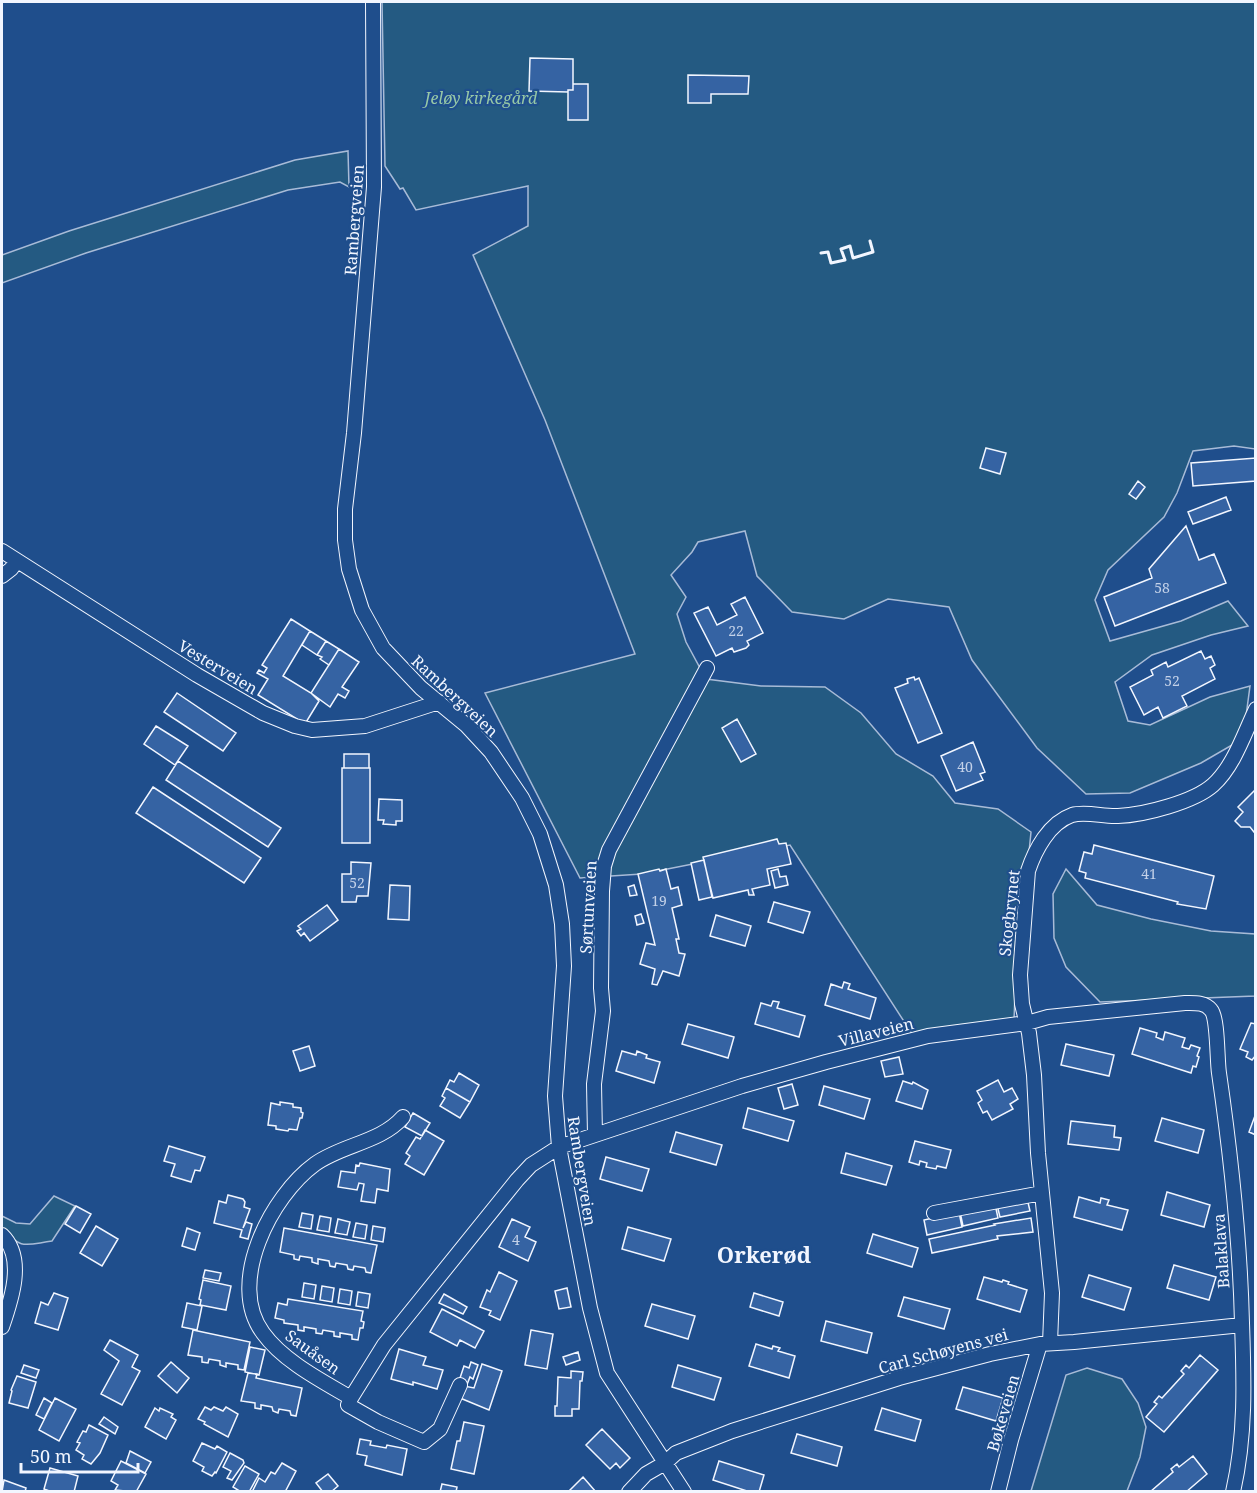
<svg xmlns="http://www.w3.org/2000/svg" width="1257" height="1493" font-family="'Noto Serif',serif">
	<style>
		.green { fill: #245a82; stroke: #a8bbd7; stroke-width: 1.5 }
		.building { fill: #3563a3; stroke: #f2f6ff; stroke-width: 1.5 }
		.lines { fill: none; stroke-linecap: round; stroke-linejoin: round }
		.minor-casing { stroke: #f2f6ff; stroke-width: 16 }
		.minor { stroke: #1f4e8c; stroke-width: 14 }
		.wall { stroke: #f2f6ff; stroke-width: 3 }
		.labels { text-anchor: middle; stroke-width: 4.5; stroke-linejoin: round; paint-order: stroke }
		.number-label { font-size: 14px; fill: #c3d1e8 }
		.park-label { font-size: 16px; font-style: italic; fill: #97c8a6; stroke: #1f4e8c }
		.street-label { font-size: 16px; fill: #f2f6ff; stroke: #1f4e8c }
		.district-label { font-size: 22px; font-weight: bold; fill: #f2f6ff; stroke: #1f4e8c }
	</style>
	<rect width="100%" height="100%" fill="#1f4e8c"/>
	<!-- green -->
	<path class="green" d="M382,2H1255V449L1234,446L1193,451L1177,493L1164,517L1108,570L1095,600L1110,641L1181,621L1228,601L1248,626L1211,635L1152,655L1115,682L1128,721L1150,725L1210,697L1250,686L1246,716L1239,741L1201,763L1130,793L1086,794L1037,748L972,660L949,607L888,599L844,619L792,612L757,576L745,531L698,542L692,552L671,575L686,597L677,614L686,642L706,679L761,686L825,687L861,713L896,754L933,776L955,803L998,809L1031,832L1029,852L1019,896L1014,1020L916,1040L790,845L642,874L580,878L485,693L635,654L545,420L473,255L528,226V186L416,210L403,188L400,189L385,166Z
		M348,151L349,187L340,182L288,190L86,253L2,283V255L69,231L295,160Z
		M1066,869L1097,905L1151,919L1211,931L1255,934V996L1100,1002L1066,967L1054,938L1053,894Z
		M54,1196L75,1206L52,1241C24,1245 23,1250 2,1229V1216L16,1223L30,1224Z
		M1087,1368L1122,1379L1138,1403L1146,1427L1140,1457L1127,1491H1031L1066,1375Z"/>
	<!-- building -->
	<path class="building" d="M530,58L573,59V90H568V92L529,91Z
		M688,75L749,76L748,94H711V103H688Z
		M573,84H588V120H568V90H573Z
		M986,448L1006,453L1000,474L980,468Z
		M1256,458V481L1193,486L1191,463Z
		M1138,481L1145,487L1136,499L1129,494Z
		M1226,497L1231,510L1193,524L1188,512Z
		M1186,526L1199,560L1214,554L1226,583L1115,626L1104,597L1152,578L1149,569Z
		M745,597L763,633L747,641L749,645L746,648L734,652L732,648L716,656L694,613L708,607L717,625L737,615L731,604Z
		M291,619L310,631L283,676L311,693L319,701L305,724L258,695L268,679L257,673L259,670L264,673L267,668L262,665Z
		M310,631L326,641L317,655L302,645Z
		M326,641L339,649L329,665L320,659L322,657L317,655Z
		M339,649L359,662L342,687L349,691L345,698L338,694L330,707L311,693Z
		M1201,651L1205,659L1211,656L1215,665L1210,668L1215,679L1182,696L1187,706L1163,718L1158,707L1144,715L1130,687L1153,675L1151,670L1166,662L1168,667Z
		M914,677L915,680L919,678L942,733L918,743L895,688L908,683L907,679Z
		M177,693L236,733L223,751L164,712Z
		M737,719L756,754L741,762L722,728Z
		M156,726L188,746L175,765L144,744Z
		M973,742L985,772L980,774L983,780L956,791L941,756Z
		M344,754H369V768H344Z
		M178,761L281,828L268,847L166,780Z
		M342,768H370V843H342Z
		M153,787L261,858L244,883L136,813Z
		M1256,789V831L1254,832L1250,827H1241L1235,821L1243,812L1238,807Z
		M379,799L402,800V821H396V825L383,824L384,820H378Z
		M777,839L779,844L786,843L791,864L767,869L770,885L752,889L754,895H749L748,890L713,898L703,857Z
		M1094,845L1214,876L1206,909L1177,904L1178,902L1085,878L1086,873L1079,871L1084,852L1092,854Z
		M704,860L712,897L699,900L691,863Z
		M351,862L371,863L368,896H357L356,902H342V874H351Z
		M659,869L660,871L666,869L671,889L678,887L682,905L672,908L679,939H676L679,953L685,954L679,976L663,971L657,985L652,984L655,969L640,964L646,943L655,945L638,874Z
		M778,869L780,877L786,876L788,885L775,888L771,871Z
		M390,885L410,886L409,920L388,919Z
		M634,885L637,895L630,896L628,887Z
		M774,902L810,912L803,933L768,922Z
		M327,905L338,920L310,941L304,933L301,936L297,931L301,929L298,926Z
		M641,914L644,923L637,925L635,916Z
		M716,915L751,926L745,946L710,936Z
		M844,982L850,984L848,989L876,998L870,1019L825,1005L831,984L842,988Z
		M773,1001L779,1002L777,1008L805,1016L799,1037L755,1024L761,1003L771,1006Z
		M1251,1023L1256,1024V1055L1252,1060L1246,1057L1248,1052L1240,1049Z
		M688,1024L734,1037L728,1058L682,1044Z
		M1140,1028L1157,1033L1156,1037L1163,1040L1165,1032L1185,1038L1182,1047L1189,1049L1191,1045L1200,1048L1197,1056L1199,1057L1196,1067L1193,1066L1191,1073L1132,1054Z
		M1066,1044L1114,1055L1109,1076L1061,1065Z
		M309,1046L315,1066L300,1071L293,1051Z
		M622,1051L636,1055L637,1051L647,1055L646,1058L660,1062L654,1083L616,1071Z
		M899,1057L903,1074L885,1077L881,1061Z
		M459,1073L479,1085L470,1102L446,1088L450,1080L454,1082Z
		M998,1080L1004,1092L1012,1088L1018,1099L1010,1104L1013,1109L992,1120L987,1111L983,1113L978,1103L982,1100L977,1091Z
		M903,1081L912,1084L913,1082L928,1090L922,1109L896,1101Z
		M792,1084L798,1105L784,1109L778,1088Z
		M824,1086L870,1099L864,1119L819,1105Z
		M446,1088L470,1102L460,1118L440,1106L445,1098L442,1096Z
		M280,1102L293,1104V1107L301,1108V1112L303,1113L302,1118H300L297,1130L289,1129L288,1131L276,1129V1126L268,1125L271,1103L280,1105Z
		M748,1108L794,1121L788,1141L743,1128Z
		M413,1113L430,1123L422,1136L405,1127Z
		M1256,1113V1135L1249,1132Z
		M1162,1118L1204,1130L1198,1153L1155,1141Z
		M1071,1121L1115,1126L1114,1137L1121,1138L1119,1150L1068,1144Z
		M425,1130L444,1141L424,1175L405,1164L410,1156L406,1153L416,1137L420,1139Z
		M676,1132L722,1145L716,1165L670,1152Z
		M915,1141L951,1150L946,1168L937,1166L936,1169L926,1167L927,1163L920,1161L919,1165L909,1162Z
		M169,1146L205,1157L200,1171L195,1170L191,1182L171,1176L175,1164L164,1161Z
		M846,1153L892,1166L886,1185L841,1173Z
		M606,1157L649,1169L642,1191L600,1179Z
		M360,1163L390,1169L388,1191L377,1189L375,1203L361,1201L364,1184L359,1183L357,1190L338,1187L341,1171L355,1173L356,1165L359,1166Z
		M1167,1192L1210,1205L1204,1227L1161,1215Z
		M228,1195L243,1199L245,1202L244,1207L250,1209L243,1228L246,1222L252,1224L248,1239L240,1237L242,1230L214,1223L219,1201L226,1203Z
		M1079,1197L1100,1203L1101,1198L1109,1200L1107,1205L1128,1210L1122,1230L1074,1217Z
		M1027,1198L1030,1211L1000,1217L997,1205Z
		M995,1204L998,1218L963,1226L960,1212Z
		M76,1206L91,1214L80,1233L65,1224Z
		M959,1212L962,1227L927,1235L924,1220Z
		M302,1213L313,1215L311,1229L299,1227Z
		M320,1216L331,1218L329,1232L317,1230Z
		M1031,1218L1033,1232L997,1236L998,1239L932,1253L929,1239L995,1225L994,1224Z
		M338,1219L350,1222L347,1235L335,1233Z
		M512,1219L530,1227L525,1237L536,1242L528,1261L499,1247Z
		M356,1223L367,1225L365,1239L353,1237Z
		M96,1226L118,1239L102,1266L80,1253Z
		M373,1226L385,1228L383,1242L371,1240Z
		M628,1227L671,1239L664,1261L622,1249Z
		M187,1228L200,1233L195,1250L182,1246Z
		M284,1228L377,1245L371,1273L366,1272L365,1268L354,1266L353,1270L348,1269L347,1265L336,1263L335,1267L330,1266L329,1261L318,1259V1264L312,1262V1258L300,1256L299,1260L294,1259V1255L280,1252Z
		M873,1234L918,1248L912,1267L867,1253Z
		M1174,1265L1216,1277L1209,1300L1167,1288Z
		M205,1270L221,1273L219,1281L203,1278Z
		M499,1272L517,1281L500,1320L489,1315L491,1311L480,1307L487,1290L490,1292Z
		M1089,1275L1131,1288L1124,1310L1082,1297Z
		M984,1277L1002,1282L1003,1280L1009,1282L1008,1284L1027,1290L1020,1312L977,1299Z
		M203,1280L231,1286L226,1310L200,1305L201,1300L199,1299Z
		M304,1283L316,1285L314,1299L302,1297Z
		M322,1286L334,1288L332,1302L320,1300Z
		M567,1288L571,1307L559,1309L555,1291Z
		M340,1289L352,1291L350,1305L338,1303Z
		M358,1292L370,1294L368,1308L356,1306Z
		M54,1293L68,1298L58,1330L35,1323L41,1302L48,1305Z
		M754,1293L783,1302L779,1316L750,1307Z
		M444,1294L467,1307L463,1314L439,1303Z
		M904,1297L950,1309L944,1329L898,1316Z
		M288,1299L363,1311L361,1321L364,1322L363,1328H360L358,1340L352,1339V1335L340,1333V1337L334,1336V1332L323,1330L322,1334L316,1333V1329L304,1327V1331L298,1330V1325L284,1323V1320L275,1318L278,1303L287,1305Z
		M187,1303L202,1306L197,1330L182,1327Z
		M652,1304L695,1316L688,1339L645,1326Z
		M442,1309L484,1331L475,1348L460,1340L457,1346L430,1332Z
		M826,1321L872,1333L867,1353L821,1341Z
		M193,1330L250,1342L244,1370L238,1369V1365L226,1363V1367L220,1365V1361L209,1359L208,1363L202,1362V1357L188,1355Z
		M531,1330L553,1334L547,1369L525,1365Z
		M110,1340L138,1355L132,1367L140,1371L122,1405L101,1394L119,1361L104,1350Z
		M756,1344L772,1349L773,1346L780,1348L778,1351L795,1356L789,1378L749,1366Z
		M250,1347L265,1350L259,1375L245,1372Z
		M399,1349L426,1357L423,1365L443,1370L437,1389L413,1382V1385L391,1379Z
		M578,1352L580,1360L566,1365L563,1357Z
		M1200,1355L1218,1370L1164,1432L1146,1417L1157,1404L1154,1402L1159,1396L1162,1398L1184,1374L1181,1371L1186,1365L1189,1368Z
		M171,1362L189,1378L177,1393L158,1376Z
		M471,1362L478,1365L473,1379L470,1377L466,1387L458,1384L464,1366L469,1368Z
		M482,1364L502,1371L489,1410L460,1398L464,1386L474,1388Z
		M24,1365L39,1370L36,1378L21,1373Z
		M678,1365L721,1378L714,1400L672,1387Z
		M571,1371L583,1372L582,1381H580L579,1409H572V1416H555V1406H557L558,1377L571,1378Z
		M248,1373L257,1374L256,1378L302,1388L296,1416L291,1415L290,1411L279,1409L278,1413L273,1411L272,1407L261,1405V1409L255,1408V1403L241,1401Z
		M17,1376L36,1382L28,1408L9,1403L12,1391L11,1390Z
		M963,1387L1003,1398L996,1421L956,1409Z
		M44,1398L52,1403L44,1419L36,1415Z
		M55,1398L76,1409L59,1441L39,1430Z
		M205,1407L211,1410L214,1407L223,1411L226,1407L238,1414L228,1437L204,1424L205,1422L198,1419Z
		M155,1408L159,1411L160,1408L173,1414L171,1417L176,1420L166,1439L145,1427Z
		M882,1408L921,1420L915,1441L875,1430Z
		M104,1417L118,1427L115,1434L99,1424Z
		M464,1422L484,1426L474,1474L451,1469L457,1441H460Z
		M89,1425L108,1435L100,1453L91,1464L82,1459L84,1455L76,1450L80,1443L77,1442L83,1431L86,1432Z
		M602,1429L630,1458L620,1468L616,1463L610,1469L586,1445Z
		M797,1434L842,1447L837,1466L791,1453Z
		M360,1439L371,1441L370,1445L386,1448L387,1445L407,1449L402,1475L365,1465L367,1456L357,1454Z
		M202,1443L215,1449L217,1446L227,1452L216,1473L215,1472L212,1476L202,1471L204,1467L193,1461Z
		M130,1451L151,1462L145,1473L126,1463Z
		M230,1453L243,1460L244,1463L232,1480L227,1478L231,1471L223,1467Z
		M1193,1456L1207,1474L1186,1492H1150L1173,1472L1171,1469L1177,1464L1179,1467Z
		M121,1461L146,1474L136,1492L115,1490L118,1485L111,1481Z
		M719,1461L764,1475L759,1492H750L713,1480Z
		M282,1463L296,1471L285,1492H252L259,1478L265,1482L271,1472L275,1474Z
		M245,1466L259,1474L249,1492H241L233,1487Z
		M50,1468L78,1476L74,1492H52L44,1489Z
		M328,1474L338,1486L331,1492H323L316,1483Z
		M583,1477L596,1492H568Z
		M4,1480L26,1488L25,1492H2Z
		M442,1484L457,1487L456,1492H440Z"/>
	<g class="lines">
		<defs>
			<path id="minor" d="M373,2L374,187L354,433L345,509V540L349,569L362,610L383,648L421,688L466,725L491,752L522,798L540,834L556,885L562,924L564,966L555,1096L559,1147L590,1308L607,1373L684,1492
				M2,551L197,675L263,713L295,726L312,730L365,726L439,702
				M2,576L11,569L17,561
				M403,1117C380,1143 343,1144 315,1164C271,1196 226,1283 263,1333C283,1361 322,1381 351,1398L348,1405L378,1422L424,1442L440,1429L460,1385
				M595,1135L594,1084L603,1011L601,988L602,891L604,866L609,850L707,668
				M934,1213L1042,1193
				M2,1235C26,1258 11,1301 2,1327
				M1050,1343L1052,1293L1038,1153L1034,1075L1029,1033L1022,1004L1020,975L1028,871C1035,850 1049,823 1072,815C1086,811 1104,817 1118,816C1144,815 1194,802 1213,785C1234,766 1244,734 1256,709
				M351,1398L384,1345L517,1180L531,1165L559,1147L742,1086L826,1062L928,1036L1027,1023L1048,1017L1185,1003C1194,1003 1205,1002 1211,1010C1218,1018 1217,1061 1219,1073C1231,1156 1240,1240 1242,1323C1244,1380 1246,1435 1233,1492
				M629,1492L646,1474L665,1463L676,1453L732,1431L899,1378L990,1354L1040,1344L1074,1342L1242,1325
				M998,1492L1011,1440L1040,1344"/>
		</defs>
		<!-- minor casing -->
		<use href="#minor" class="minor-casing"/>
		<!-- minor -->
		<use href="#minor" class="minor"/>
		<!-- wall -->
		<path class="wall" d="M821,253L828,252L831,263L845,260L841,249L850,246L853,258L873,252L870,241"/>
	</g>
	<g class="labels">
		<!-- number labels -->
		<g class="number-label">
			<text x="1162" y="593">58</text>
			<text x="736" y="636">22</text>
			<text x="1172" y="686">52</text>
			<text x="965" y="772">40</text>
			<text x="1149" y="879">41</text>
			<text x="357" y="888">52</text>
			<text x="659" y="906">19</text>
			<text x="516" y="1245">4</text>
		</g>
		<!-- park labels -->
		<g class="park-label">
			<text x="481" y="104">Jeløy kirkegård</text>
		</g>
		<!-- street labels -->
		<g class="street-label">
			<text transform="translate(354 220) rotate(-86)" y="6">Rambergveien</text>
			<text transform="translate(218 667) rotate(31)" y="6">Vesterveien</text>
			<text transform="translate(455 696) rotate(43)" y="6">Rambergveien</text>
			<text transform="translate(588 907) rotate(-87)" y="6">Sørtunveien</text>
			<text transform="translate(1009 913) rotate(-84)" y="6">Skogbrynet</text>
			<text transform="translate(876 1032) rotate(-14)" y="6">Villaveien</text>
			<text transform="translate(582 1171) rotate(81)" y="6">Rambergveien</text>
			<text transform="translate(1221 1251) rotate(-94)" y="6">Balaklava</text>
			<text transform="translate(943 1351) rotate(-15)" y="6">Carl Schøyens vei</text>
			<text transform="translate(313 1352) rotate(36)" y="6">Sauåsen</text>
			<text transform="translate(1003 1413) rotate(-74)" y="6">Bøkeveien</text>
		</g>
		<!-- district labels -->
		<g class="district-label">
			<text x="764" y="1263">Orkerød</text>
		</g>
	</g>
	<!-- border -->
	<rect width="1257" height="1493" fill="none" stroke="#f2f6ff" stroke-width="6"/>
	<!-- scale -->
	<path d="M21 1463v9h117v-9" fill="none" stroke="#f2f6ff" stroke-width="3"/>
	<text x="30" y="1463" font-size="18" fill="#f2f6ff" stroke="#1f4e8c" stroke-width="4.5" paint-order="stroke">50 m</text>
</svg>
